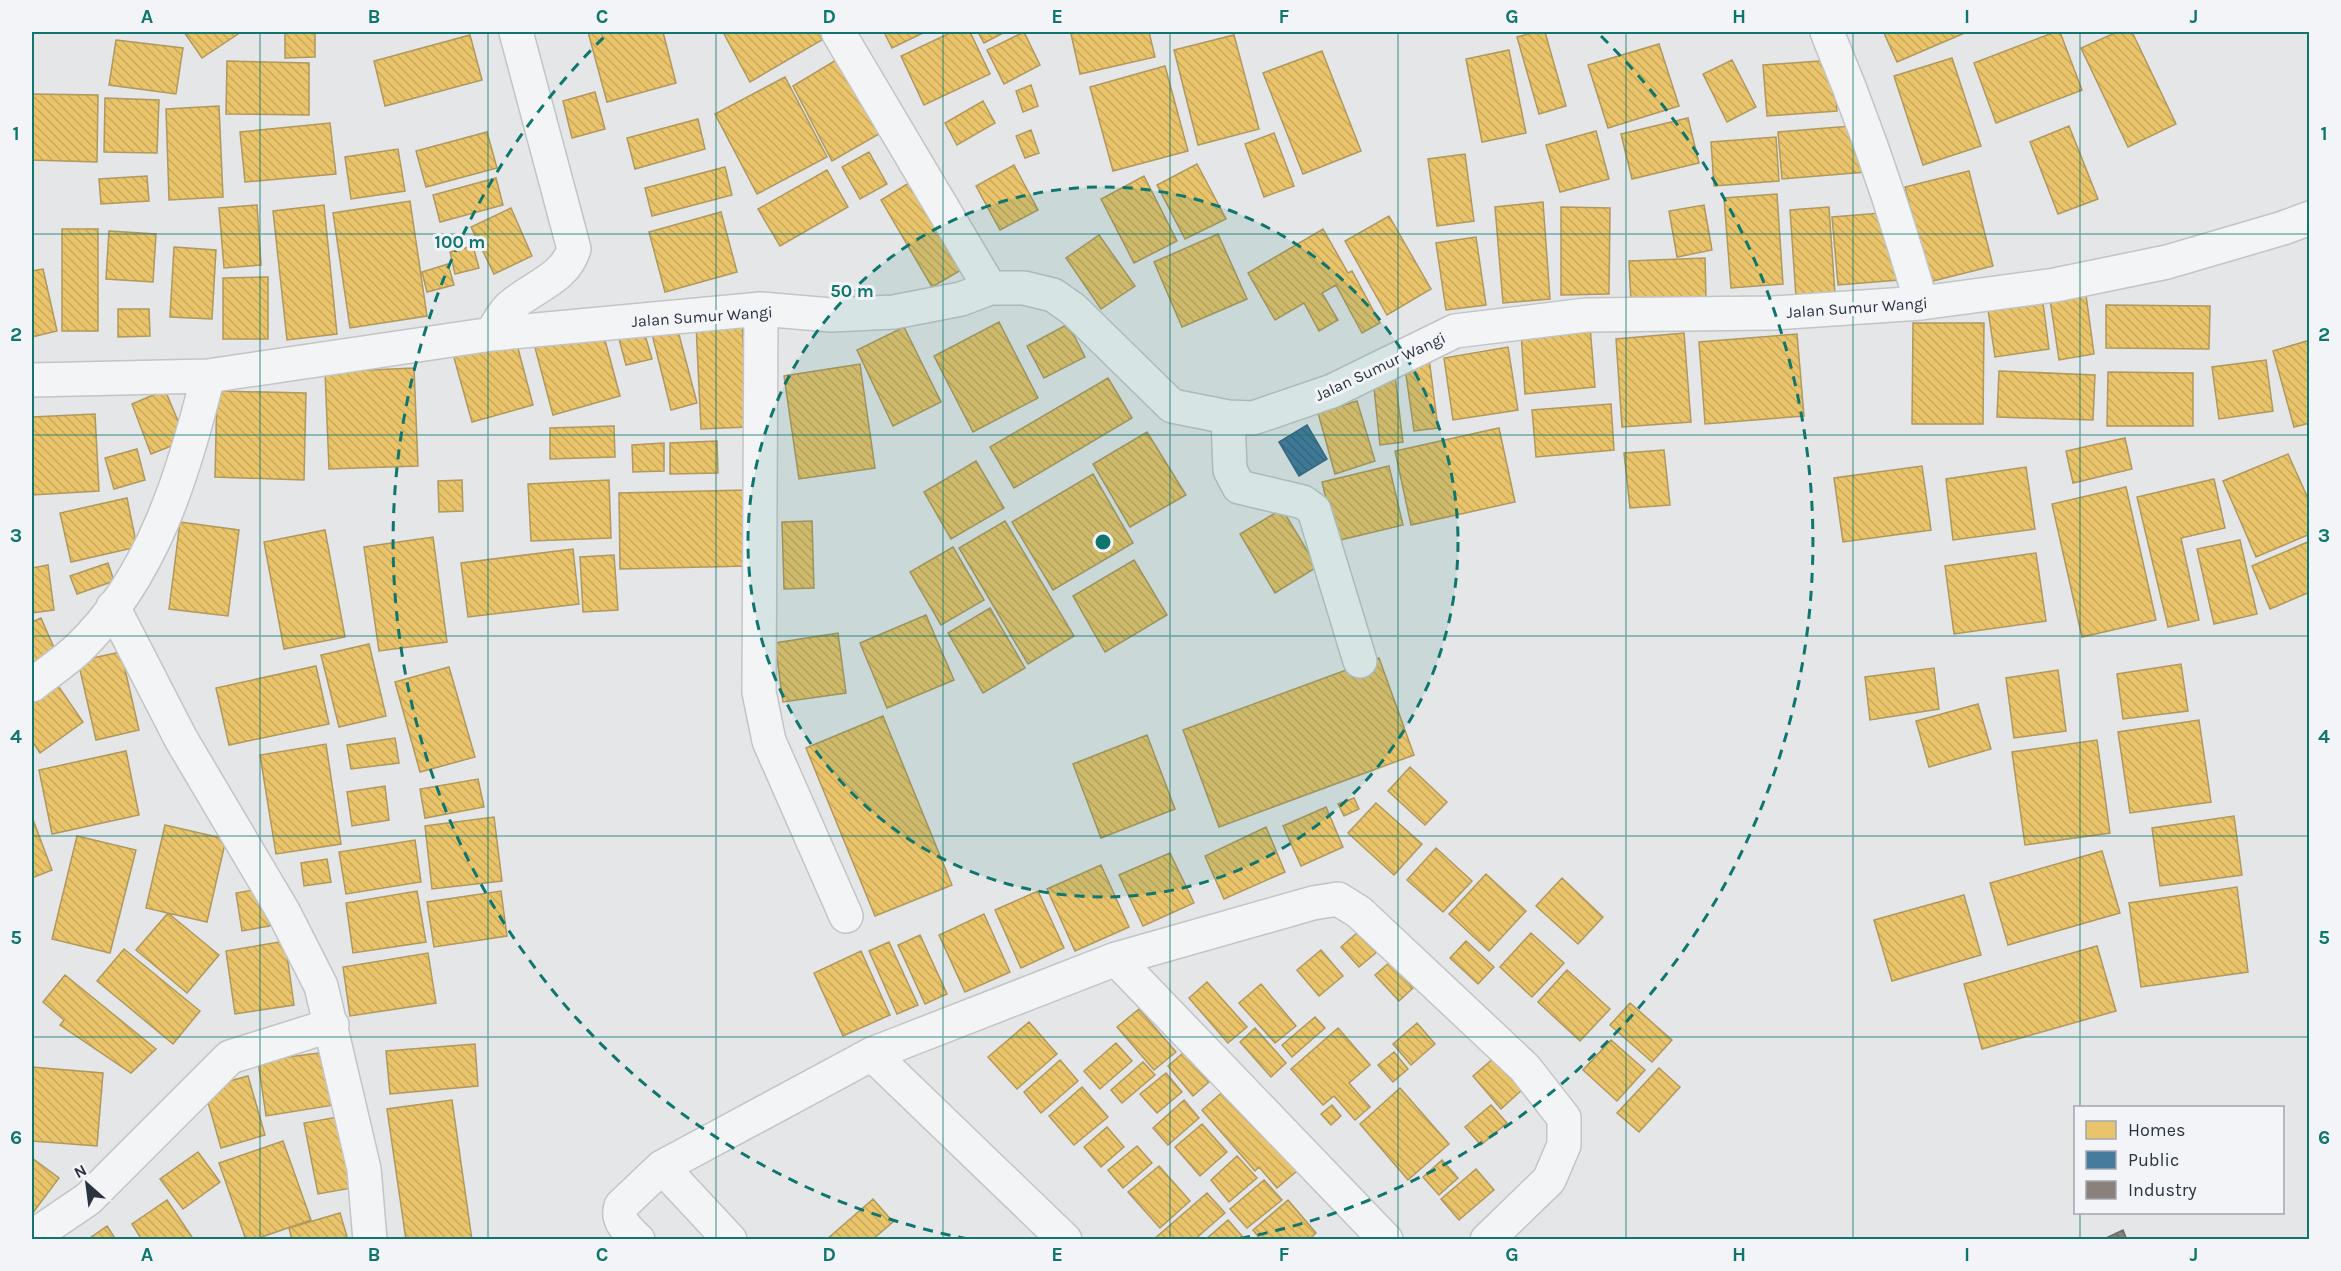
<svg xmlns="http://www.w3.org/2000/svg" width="2341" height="1271" font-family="Karla,sans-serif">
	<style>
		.homes { fill: url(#homes-back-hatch); stroke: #b0985e; stroke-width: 1.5 }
		.public { fill: url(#public-back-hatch); stroke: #3d6581; stroke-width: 1.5 }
		.industry { fill: url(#industry-back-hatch); stroke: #6e6a6a; stroke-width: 1.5 }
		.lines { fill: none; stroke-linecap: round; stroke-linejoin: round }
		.street-casing { stroke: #c2c4c6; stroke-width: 36 }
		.street { stroke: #f3f4f5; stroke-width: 33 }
		.grid { fill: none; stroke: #0f766e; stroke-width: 1.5; stroke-opacity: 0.55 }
		.ring { fill: none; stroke: #0f766e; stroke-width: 3; stroke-dasharray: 10 8 }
		.labels { text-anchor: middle; stroke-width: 6; stroke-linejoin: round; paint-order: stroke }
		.street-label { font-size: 16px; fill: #2b3341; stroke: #f2f4f7 }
		.centre { fill: #0f766e; stroke: #f2f4f7; stroke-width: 3 }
		.ring-label { font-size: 18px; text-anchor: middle; font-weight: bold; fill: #0f766e; stroke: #f2f4f7; stroke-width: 6; stroke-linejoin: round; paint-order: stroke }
		.neatline { fill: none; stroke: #0f766e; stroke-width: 2 }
		.grid-label { font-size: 20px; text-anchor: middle; font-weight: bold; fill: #0f766e }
	</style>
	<defs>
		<pattern id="homes-back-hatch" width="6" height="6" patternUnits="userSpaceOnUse" patternTransform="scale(1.5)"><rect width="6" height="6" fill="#e9c46a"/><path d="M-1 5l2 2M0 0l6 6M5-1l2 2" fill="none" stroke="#c8a95d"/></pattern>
		<pattern id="public-back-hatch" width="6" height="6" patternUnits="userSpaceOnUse" patternTransform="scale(1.5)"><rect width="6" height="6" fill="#457b9d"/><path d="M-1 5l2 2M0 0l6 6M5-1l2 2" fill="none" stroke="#3a6582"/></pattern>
		<pattern id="industry-back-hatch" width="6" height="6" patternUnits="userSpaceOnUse" patternTransform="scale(1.5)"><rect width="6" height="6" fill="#8a817c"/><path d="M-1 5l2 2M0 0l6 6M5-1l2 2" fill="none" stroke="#716a67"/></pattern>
	</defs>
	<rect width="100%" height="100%" fill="#e4e6e8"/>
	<!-- homes -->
	<path class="homes" d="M184,32H241L202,58Z
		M285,32H315V57L285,58Z
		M588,32H663L676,83L607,102Z
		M723,32H825L827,37L750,82Z
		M884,32H925L892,48Z
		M952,32H970L990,74L924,105L901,56Z
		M978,32H1005L984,43Z
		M1024,32L1040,65L1004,84L987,50Z
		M1080,32H1149L1155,57L1080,74L1071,34Z
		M1536,32H1545L1566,106L1539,114L1517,37Z
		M1886,32H1967L1897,62L1884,33Z
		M2055,32H2060L2082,90L1996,123L1974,63Z
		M2117,32H2132L2176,124L2128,147L2081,48Z
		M470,35L482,80L385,106L374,61Z
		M1234,35L1259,129L1198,145L1174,50Z
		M116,40L183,48L176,94L109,85Z
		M1659,44L1679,106L1608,128L1588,65Z
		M1509,50L1526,133L1482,142L1466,59Z
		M1322,51L1361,151L1303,174L1263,73Z
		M841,57L886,130L832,161L793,86Z
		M1952,58L1981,146L1923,165L1894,76Z
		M1732,60L1756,107L1727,122L1703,74Z
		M1833,60L1837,111L1767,116L1763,65Z
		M227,61L309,63V115L226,114Z
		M1165,66L1188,151L1113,171L1090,87Z
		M785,77L827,157L757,194L715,114Z
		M1031,85L1038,106L1023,112L1016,91Z
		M595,92L605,129L572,138L563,101Z
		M32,94L98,95L97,162L32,160Z
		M105,98L159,100L157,153L104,152Z
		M983,101L995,123L957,145L945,123Z
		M219,106L223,197L169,200L166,109Z
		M1688,118L1699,163L1632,179L1621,134Z
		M698,119L705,149L635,169L627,138Z
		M330,123L336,174L245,182L240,132Z
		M1863,125L1866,172L1782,179L1778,132Z
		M2069,126L2098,199L2058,214L2030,142Z
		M1031,130L1039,153L1025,158L1016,136Z
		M1596,131L1609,179L1560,192L1546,145Z
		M487,132L497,168L426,187L416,151Z
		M1274,133L1294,186L1264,197L1245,144Z
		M1776,137L1779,181L1714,186L1711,142Z
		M398,149L405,191L351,199L345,157Z
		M869,152L887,184L860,199L842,167Z
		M1465,154L1474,221L1437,226L1428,159Z
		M1197,164L1226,219L1185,239L1157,185Z
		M1014,165L1038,210L1000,230L976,186Z
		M725,167L732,195L652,216L645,188Z
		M827,170L848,207L780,246L758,209Z
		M1969,171L1993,266L1929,282L1905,187Z
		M147,176L149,201L101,204L99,179Z
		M1144,176L1177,241L1134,263L1101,199Z
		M496,178L503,205L440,222L433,195Z
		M917,178L968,266L932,287L881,200Z
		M1777,194L1783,284L1731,288L1724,198Z
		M410,201L427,316L350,328L333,213Z
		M1543,202L1550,299L1503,303L1495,207Z
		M257,205L261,265L224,268L219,208Z
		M324,205L337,334L287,340L273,211Z
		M1704,205L1712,250L1677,257L1669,211Z
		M1561,207L1610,208L1609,294L1561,295Z
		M1829,207L1835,294L1796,297L1790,210Z
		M511,208L532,256L494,274L471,227Z
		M721,212L737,272L665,292L649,232Z
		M1894,212L1899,280L1838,285L1832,217Z
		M1389,216L1431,289L1387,315L1345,241Z
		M62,229H98V331H62Z
		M1323,229L1348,273L1352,271L1380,323L1362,333L1336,285L1322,293L1338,320L1319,331L1304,303L1275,320L1248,273Z
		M109,231L156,234L153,282L106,279Z
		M1218,234L1247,299L1182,327L1154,262Z
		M1099,235L1135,286L1101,309L1066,258Z
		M1476,237L1486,305L1446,310L1436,243Z
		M473,246L479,268L455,274L450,252Z
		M174,247L216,250L212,319L170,317Z
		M1705,258L1706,298L1631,302L1629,261Z
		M448,264L454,285L427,292L422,272Z
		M43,269L57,331L32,337V271Z
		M268,277V339H223V278Z
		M2085,288L2094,354L2059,360L2049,293Z
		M2042,295L2049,349L1995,357L1987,303Z
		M2106,305L2210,306L2209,349L2106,348Z
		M118,309H149L150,336L118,337Z
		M641,321L652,359L626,365L616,328Z
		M742,322L748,427L701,429L696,325Z
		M999,322L1038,398L973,432L934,356Z
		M1913,323H1984L1983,424H1912Z
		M1068,324L1085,357L1044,378L1027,346Z
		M1590,326L1595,387L1525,394L1521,332Z
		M677,327L697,403L671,410L652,334Z
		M904,327L941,402L893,426L857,350Z
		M602,329L620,396L553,415L533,340Z
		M1684,333L1691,422L1622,427L1616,339Z
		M1797,334L1804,416L1705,424L1699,342Z
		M515,337L533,405L472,422L453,354Z
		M2310,340V423L2294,427L2273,351Z
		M1508,347L1518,410L1453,420L1444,358Z
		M1429,358L1438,428L1414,431L1404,361Z
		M2266,360L2273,411L2219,419L2212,367Z
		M860,364L875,468L799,479L784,376Z
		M414,368L418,466L329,469L325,372Z
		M1999,371L2095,375L2093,420L1997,417Z
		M2108,372L2193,373V426H2107Z
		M1395,376L1403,442L1380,445L1373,379Z
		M1108,378L1132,418L1014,488L990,447Z
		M165,390L186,440L151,454L132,404Z
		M217,391L306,393L304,480L215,477Z
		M1357,401L1375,461L1335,474L1318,413Z
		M1611,404L1614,450L1536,457L1532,410Z
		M95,414L99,491L32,495V417Z
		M614,426L615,457L550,459V428Z
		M1499,428L1515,502L1411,525L1395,451Z
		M1147,432L1186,495L1130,527L1093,464Z
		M2125,438L2132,469L2073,483L2066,451Z
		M717,441L718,473L670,474V443Z
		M664,443V471L633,472L632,445Z
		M137,449L145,480L114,489L105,458Z
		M1664,450L1670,505L1630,508L1624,453Z
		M2288,454L2310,503V534L2256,557L2223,481Z
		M976,461L1004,508L951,539L924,492Z
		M1389,466L1403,525L1336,541L1322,482Z
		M1922,466L1931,530L1843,542L1834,478Z
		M2026,467L2035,529L1953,540L1946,479Z
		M1093,474L1133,543L1053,590L1012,522Z
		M2214,479L2225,528L2181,538L2199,620L2168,627L2137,497Z
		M462,480L463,511L439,512L438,481Z
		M609,480L611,538L531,541L528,484Z
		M2126,487L2156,620L2082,637L2052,504Z
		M747,490L748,566L620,569L619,493Z
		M127,498L137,547L71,562L60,513Z
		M1282,509L1317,567L1275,593L1240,534Z
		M812,521L814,588L784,589L782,522Z
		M1005,521L1074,636L1028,664L959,548Z
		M180,522L239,530L228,616L169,609Z
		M325,530L345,637L284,649L264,542Z
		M433,537L447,642L379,651L364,547Z
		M2240,540L2257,614L2214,624L2197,549Z
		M2310,541V592L2270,609L2252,566Z
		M953,547L984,600L941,625L910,572Z
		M573,549L579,604L468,617L461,563Z
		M2036,553L2046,621L1954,634L1945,566Z
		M614,555L618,610L583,612L580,557Z
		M1134,560L1167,615L1105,652L1073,596Z
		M108,563L114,581L77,594L70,576Z
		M48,565L54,610L32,613V568Z
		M990,608L1025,668L983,693L948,633Z
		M926,615L954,680L887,708L860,643Z
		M41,618L58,657L32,669V622Z
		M838,633L846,693L783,702L775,643Z
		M369,644L386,716L339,727L321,655Z
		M121,652L139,730L96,740L78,661Z
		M1379,658L1414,755L1219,827L1183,730Z
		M2181,664L2188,711L2123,719L2117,674Z
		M316,666L329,724L229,745L216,688Z
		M449,667L475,757L420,772L395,682Z
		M1934,668L1939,709L1870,720L1865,677Z
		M2058,670L2066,731L2014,738L2006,678Z
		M54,680L83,722L40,753L32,741V696Z
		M1978,704L1991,749L1929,767L1916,721Z
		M883,716L952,885L875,916L806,748Z
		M2199,720L2211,802L2130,813L2118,732Z
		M1147,735L1175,809L1101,838L1073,764Z
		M395,738L399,763L351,769L347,745Z
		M2097,740L2110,833L2025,845L2012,752Z
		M326,744L341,844L276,854L260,755Z
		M126,751L139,815L52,834L39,770Z
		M1410,767L1447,802L1425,825L1388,791Z
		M478,779L484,807L425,818L420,789Z
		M385,786L389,820L352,826L347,792Z
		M1354,798L1359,809L1344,816L1338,804Z
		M1376,803L1422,844L1394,875L1348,833Z
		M1326,807L1343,847L1301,866L1283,826Z
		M2234,816L2242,875L2160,886L2152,828Z
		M32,817L52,870L32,878Z
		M494,817L502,881L432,889L425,826Z
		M165,825L226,839L207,922L146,908Z
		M1266,827L1285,872L1224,899L1205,856Z
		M77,836L136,850L110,953L52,939Z
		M415,840L421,882L346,894L339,852Z
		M1436,848L1472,881L1443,912L1407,880Z
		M2102,851L2120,913L2008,945L1990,883Z
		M1170,853L1194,903L1143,926L1119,875Z
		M327,859L331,882L304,886L301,863Z
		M1101,865L1129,927L1075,951L1047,889Z
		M1486,874L1526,911L1489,951L1449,914Z
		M1562,878L1603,917L1578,944L1536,906Z
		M2237,887L2248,972L2141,987L2129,903Z
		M265,888L270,926L242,931L236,893Z
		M417,891L426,942L353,953L346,903Z
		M501,891L507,936L434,947L427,902Z
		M1038,891L1064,948L1021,968L995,910Z
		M1964,895L1981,955L1892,981L1874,920Z
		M168,913L219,955L187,993L136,950Z
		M984,914L1010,972L965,992L939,935Z
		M1359,931L1377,952L1359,967L1341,947Z
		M1531,933L1564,963L1532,997L1500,967Z
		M920,935L947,994L925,1004L898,945Z
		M285,941L294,1005L235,1014L226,951Z
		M1466,941L1494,967L1478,984L1450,958Z
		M889,942L918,1005L897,1014L869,951Z
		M2097,946L2116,1011L1982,1049L1964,984Z
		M124,949L200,1011L173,1044L97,981Z
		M1321,950L1343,976L1319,996L1297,970Z
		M861,951L890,1015L843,1036L814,973Z
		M428,953L436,1003L350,1016L343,967Z
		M1390,962L1413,988L1399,1001L1375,975Z
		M1567,970L1610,1009L1580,1041L1538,1002Z
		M65,975L156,1049L131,1073L60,1025L64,1020L43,1002Z
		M1207,982L1247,1027L1228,1043L1189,998Z
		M1261,984L1296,1026L1275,1043L1239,1003Z
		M1630,1003L1672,1040L1652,1062L1610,1025Z
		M1139,1009L1176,1052L1154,1070L1117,1027Z
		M1315,1017L1325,1028L1292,1057L1282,1045Z
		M1029,1022L1057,1054L1017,1089L988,1057Z
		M1417,1023L1435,1044L1411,1065L1393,1044Z
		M1255,1028L1286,1063L1271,1077L1240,1042Z
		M1338,1028L1370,1065L1349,1083L1370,1107L1355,1120L1334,1096L1323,1105L1291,1069Z
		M1611,1040L1645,1070L1617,1101L1583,1070Z
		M1116,1043L1132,1061L1100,1089L1084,1071Z
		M475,1044L478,1086L390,1094L386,1051Z
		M326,1052L334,1105L266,1116L258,1061Z
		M1394,1052L1408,1069L1393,1082L1378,1065Z
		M1183,1053L1209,1082L1193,1096L1168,1066Z
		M1495,1057L1523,1089L1501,1109L1473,1076Z
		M1060,1060L1078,1081L1041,1113L1024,1092Z
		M1143,1062L1155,1075L1122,1103L1111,1090Z
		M32,1067L103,1073L97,1146L32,1141Z
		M1659,1068L1680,1087L1639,1132L1617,1113Z
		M1166,1073L1182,1092L1157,1113L1140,1094Z
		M248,1076L265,1135L221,1148L204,1088Z
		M1082,1087L1108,1117L1074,1145L1049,1116Z
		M1227,1088L1297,1171L1277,1188L1259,1167L1255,1171L1202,1110Z
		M1400,1088L1449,1144L1408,1180L1360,1124Z
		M452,1100L472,1240H406L387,1109Z
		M1184,1100L1199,1118L1168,1145L1153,1128Z
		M1332,1105L1341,1116L1331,1125L1321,1114Z
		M1491,1105L1507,1123L1481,1145L1465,1127Z
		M343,1116L357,1187L318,1194L304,1123Z
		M1202,1124L1227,1152L1200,1176L1175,1147Z
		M1107,1127L1124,1147L1101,1167L1084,1147Z
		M283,1141L311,1220L253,1240H246L219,1163Z
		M1137,1146L1152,1163L1123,1188L1108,1170Z
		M198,1152L220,1182L183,1209L160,1179Z
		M1237,1156L1257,1178L1229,1202L1211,1180Z
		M32,1158L59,1178L32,1214Z
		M1442,1160L1458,1178L1439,1195L1423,1177Z
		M1159,1166L1190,1201L1160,1228L1128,1192Z
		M1476,1169L1494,1190L1459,1220L1441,1199Z
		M1264,1180L1282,1200L1247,1228L1230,1209Z
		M1207,1193L1225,1213L1194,1240H1153Z
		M873,1199L893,1222L872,1240H826Z
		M167,1200L194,1240H142L132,1224Z
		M1288,1200L1316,1233L1308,1240H1261L1253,1230Z
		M340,1213L348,1240H292L289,1228Z
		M1228,1220L1242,1236L1238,1240H1205Z
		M107,1226L116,1240H87Z"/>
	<!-- public -->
	<path class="public" d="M1307,425L1327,459L1299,476L1279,442Z"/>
	<!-- industry -->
	<path class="industry" d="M2123,1230L2127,1240H2102Z"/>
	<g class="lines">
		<defs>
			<path id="street" d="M838,32L990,288
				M1827,32C1864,121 1895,210 1921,303
				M761,309L759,692L769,741L846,916
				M492,334C497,324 502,315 510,307C532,287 565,279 574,249L516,32
				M32,380L208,376L492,334L761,309L831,315L894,312L961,299L990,288H1024L1053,295L1073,309L1172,406L1228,417L1253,418L1332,391L1455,331L1586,315L1774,313L1921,303L2055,285L2167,262L2283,228L2310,218
				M1228,417L1230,470L1239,487L1303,502L1314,510L1360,661
				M113,607L181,739L284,913L321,986L364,1169L370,1240
				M32,685C47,673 64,662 78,649C153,577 184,473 208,376
				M1116,959L1386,1240
				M872,1054L1065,1240
				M662,1167L730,1240
				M32,1237L88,1199L230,1057L332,1025
				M638,1240C628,1230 616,1221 621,1206L662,1167L872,1054L1116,959L1313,903L1338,899L1359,912L1525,1068L1564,1118V1145L1549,1180L1487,1240"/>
		</defs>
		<!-- street casing -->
		<use href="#street" class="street-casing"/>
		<!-- street -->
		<use href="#street" class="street"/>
	</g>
	<!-- grid -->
	<path class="grid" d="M260,32V1240M488,32V1240M716,32V1240M943,32V1240M1170,32V1240M1398,32V1240M1626,32V1240M1853,32V1240M2080,32V1108M32,234H2310M32,435H2310M32,636H2310M32,836H2310M32,1037H2310M2080,1212V1240"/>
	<!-- distance rings -->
	<circle cx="1103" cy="542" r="355" fill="#0f766e" fill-opacity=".12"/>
	<g class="ring">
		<circle cx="1103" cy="542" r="355"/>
		<path d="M968 1239A710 710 0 0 1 605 36M1601 36A710 710 0 0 1 1238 1239"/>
	</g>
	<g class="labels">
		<!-- street labels -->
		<g class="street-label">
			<text transform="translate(1857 307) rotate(-4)" y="6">Jalan Sumur Wangi</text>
			<text transform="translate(702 316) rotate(-4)" y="6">Jalan Sumur Wangi</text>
			<text transform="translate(1380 366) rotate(-25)" y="6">Jalan Sumur Wangi</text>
		</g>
	</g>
	<circle cx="1103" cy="542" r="9" class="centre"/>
	<g class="ring-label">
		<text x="460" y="248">100 m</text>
		<text x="852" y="297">50 m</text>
	</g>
	<!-- border -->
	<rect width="2341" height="1271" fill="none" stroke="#f2f4f7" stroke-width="66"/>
	<!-- legend -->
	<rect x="2074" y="1106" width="210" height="108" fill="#f2f4f7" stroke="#a2a7ae" stroke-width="1.5"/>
	<rect x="2086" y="1121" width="30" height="18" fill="#e9c46a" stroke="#a2a7ae" stroke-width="1.5"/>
	<text x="2128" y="1136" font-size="18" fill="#2b3341">Homes</text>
	<rect x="2086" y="1151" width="30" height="18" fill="#457b9d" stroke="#a2a7ae" stroke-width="1.5"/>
	<text x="2128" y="1166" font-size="18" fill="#2b3341">Public</text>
	<rect x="2086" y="1181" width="30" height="18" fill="#8a817c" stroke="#a2a7ae" stroke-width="1.5"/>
	<text x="2128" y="1196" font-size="18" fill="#2b3341">Industry</text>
	<!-- north arrow -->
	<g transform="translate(87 1184) rotate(332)" stroke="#f2f4f7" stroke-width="4.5" paint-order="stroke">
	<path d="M0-4.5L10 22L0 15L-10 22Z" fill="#2b3341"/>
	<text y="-9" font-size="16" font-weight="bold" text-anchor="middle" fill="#2b3341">N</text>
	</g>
	<rect x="33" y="33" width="2275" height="1205" class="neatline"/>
	<g class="grid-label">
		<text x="147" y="23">A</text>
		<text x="374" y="23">B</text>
		<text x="602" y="23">C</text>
		<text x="829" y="23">D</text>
		<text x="1057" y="23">E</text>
		<text x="1284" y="23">F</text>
		<text x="1512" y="23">G</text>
		<text x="1739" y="23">H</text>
		<text x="1967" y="23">I</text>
		<text x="2194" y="23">J</text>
		<text x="16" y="140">1</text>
		<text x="2324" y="140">1</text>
		<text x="16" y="341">2</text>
		<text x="2324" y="341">2</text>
		<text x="16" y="542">3</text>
		<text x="2324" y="542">3</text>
		<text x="16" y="743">4</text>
		<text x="2324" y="743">4</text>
		<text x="16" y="944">5</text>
		<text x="2324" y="944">5</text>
		<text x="16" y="1144">6</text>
		<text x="2324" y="1144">6</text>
		<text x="147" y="1261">A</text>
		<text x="374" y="1261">B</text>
		<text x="602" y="1261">C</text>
		<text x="829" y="1261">D</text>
		<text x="1057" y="1261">E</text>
		<text x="1284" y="1261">F</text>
		<text x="1512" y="1261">G</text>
		<text x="1739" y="1261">H</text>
		<text x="1967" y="1261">I</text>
		<text x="2194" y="1261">J</text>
	</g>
</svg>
